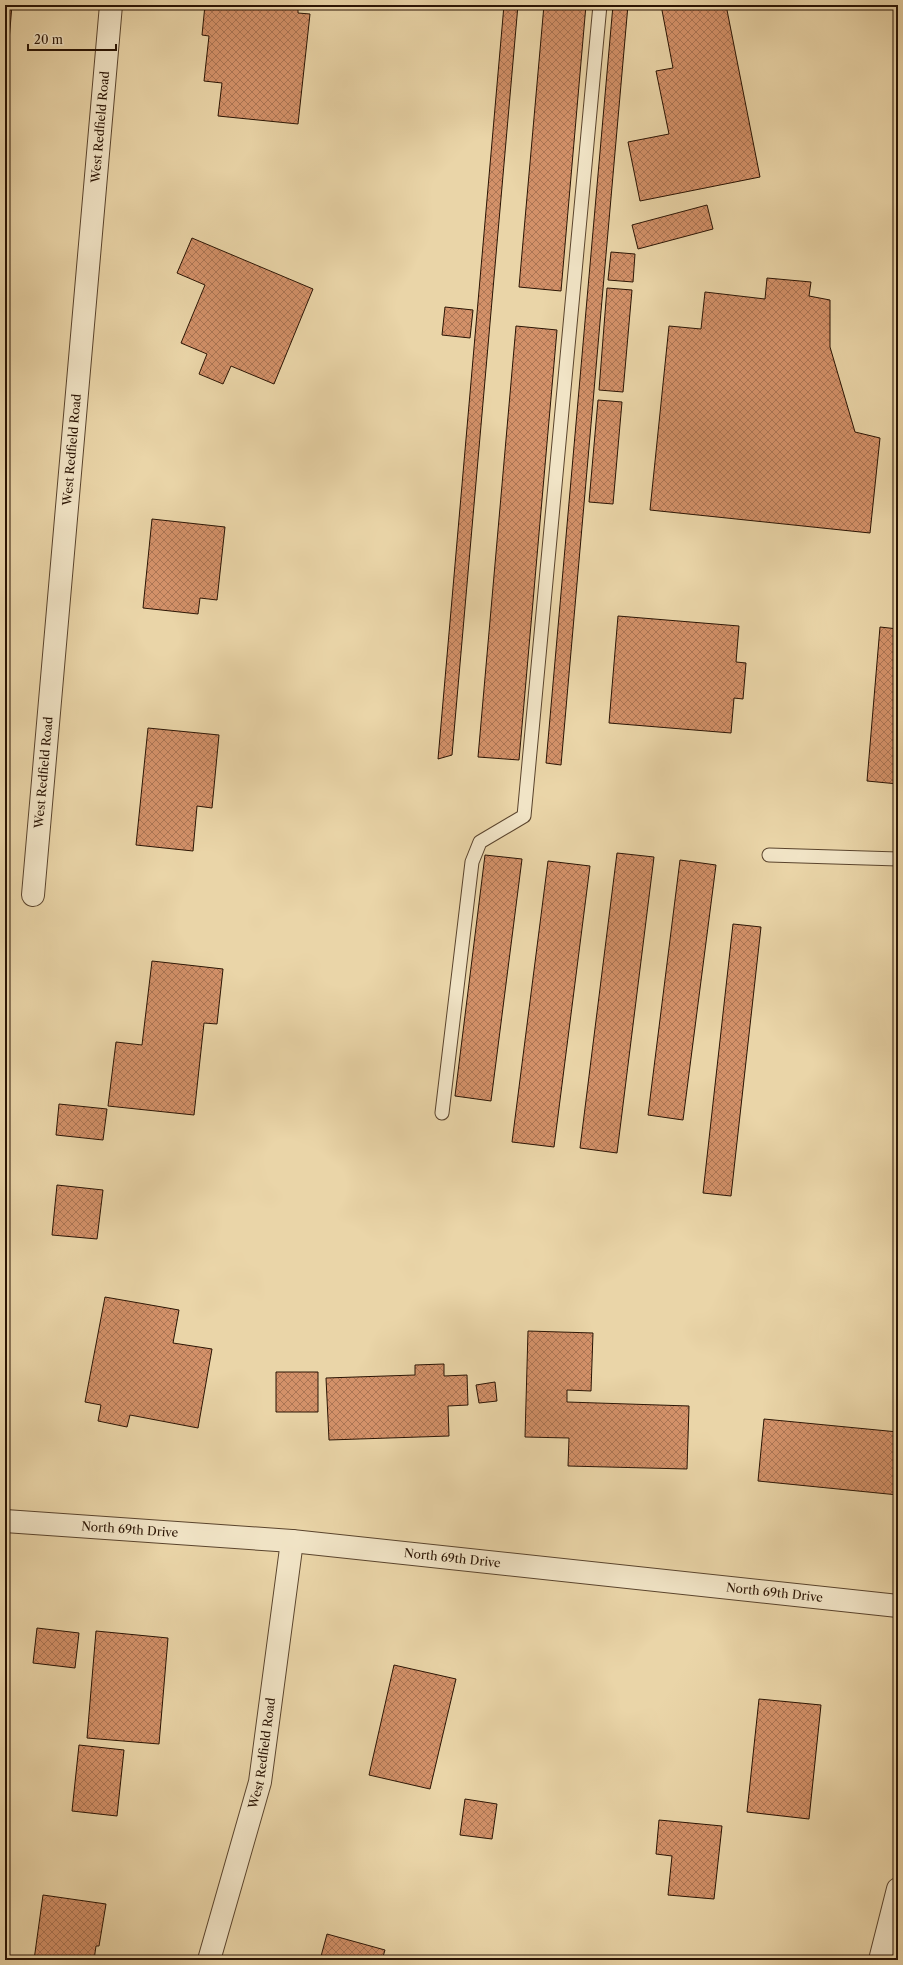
<svg xmlns="http://www.w3.org/2000/svg" width="903" height="1965" font-family="'Libre Caslon Text',serif">
	<style>
		.building { fill: url(#building-cross-hatch); stroke: #2a1404 }
		.lines { fill: none; stroke-linecap: round; stroke-linejoin: round }
		.lane-casing { stroke: #5a442d; stroke-width: 15 }
		.street-casing { stroke: #5a442d; stroke-width: 24 }
		.lane { stroke: #f1e4c6; stroke-width: 13 }
		.street { stroke: #f1e4c6; stroke-width: 22 }
		.labels { text-anchor: middle; stroke-width: 3.5; stroke-linejoin: round; paint-order: stroke }
		.street-label { font-size: 12px; fill: #2a1404; stroke: #f1e4c6 }
	</style>
	<defs>
		<pattern id="building-cross-hatch" width="8" height="8" patternUnits="userSpaceOnUse"><rect width="8" height="8" fill="#d39169"/><path d="M0 0l8 8M0 8l8-8" fill="none" stroke="#ab7554"/></pattern>
	</defs>
	<rect width="100%" height="100%" fill="#ead5a8"/>
	<filter id="stains"><feTurbulence type="fractalNoise" baseFrequency=".005" numOctaves="4"/><feColorMatrix values="0 0 0 0 .2 0 0 0 0 .09 0 0 0 0 .02 0 0 0 .5 -.17"/></filter>
	<radialGradient id="worn" r=".72"><stop offset=".6" stop-color="#630" stop-opacity="0"/><stop offset="1" stop-color="#630" stop-opacity=".3"/></radialGradient>
	<!-- building -->
	<path class="building" d="M5,5H12L5,89Z
		M205,5H298V13L310,14L298,124L218,116L222,83L204,81L209,36L202,35Z
		M504,5H518L452,755L438,759Z
		M544,5H586L561,291L519,287Z
		M613,5H628L561,765L546,763Z
		M661,5H726L760,177L640,201L628,142L669,134L656,71L673,68Z
		M707,205L713,229L638,249L632,225Z
		M192,238L313,289L274,384L231,366L223,384L199,374L207,354L181,343L205,285L177,273Z
		M611,252L635,254L633,282L608,280Z
		M767,278L811,282L809,296L830,300V347L855,432L880,438L870,533L650,510L669,326L701,329L705,292L765,299Z
		M607,288L632,290L623,392L599,390Z
		M445,307L473,310L470,338L442,335Z
		M516,326L557,330L519,760L478,757Z
		M598,400L622,402L613,504L589,502Z
		M152,519L225,527L217,600L200,598L198,614L143,608Z
		M618,616L739,626L736,662L746,663L743,699L734,698L731,733L609,723Z
		M880,627L898,629V784L867,781Z
		M148,728L219,735L212,808L197,806L193,851L136,845Z
		M617,853L654,857L617,1153L580,1148Z
		M485,855L522,859L491,1101L455,1096Z
		M680,860L716,865L683,1120L648,1115Z
		M548,861L590,866L554,1147L512,1142Z
		M733,924L761,927L731,1196L703,1193Z
		M152,961L223,969L217,1024L204,1023L194,1115L108,1106L116,1042L142,1045Z
		M59,1104L107,1109L103,1140L56,1135Z
		M57,1185L103,1190L97,1239L52,1235Z
		M105,1297L179,1310L173,1343L212,1349L198,1428L130,1415L127,1427L98,1421L101,1405L85,1402Z
		M528,1331L593,1333L591,1391L567,1390V1402L689,1406L687,1469L568,1466L569,1438L525,1437Z
		M444,1364V1376L467,1375L468,1405L448,1406L449,1436L329,1440L326,1378L415,1375V1365Z
		M276,1372H318V1412H276Z
		M495,1382L497,1401L479,1403L476,1385Z
		M764,1419L898,1432V1495L758,1481Z
		M37,1628L79,1633L75,1668L33,1663Z
		M96,1631L168,1638L159,1744L87,1738Z
		M394,1665L456,1679L430,1789L369,1775Z
		M759,1699L821,1705L809,1819L747,1812Z
		M79,1745L124,1750L117,1816L72,1811Z
		M465,1799L497,1804L492,1839L460,1835Z
		M659,1820L722,1826L714,1899L668,1895L672,1856L656,1854Z
		M43,1895L106,1904L99,1946H96L94,1960H34Z
		M327,1934L385,1950L382,1960H320Z"/>
	<g class="lines">
		<defs>
			<path id="lane" d="M769,855L898,859
				M442,1113L472,862L480,842L524,816L600,5"/>
			<g id="street">
				<path id="s1" d="M33,895L111,5"/>
				<path id="s2" d="M5,1521L292,1541L898,1606"/>
				<path id="s3" d="M209,1960L260,1782L292,1541"/>
				<path d="M880,1960L898,1889"/>
			</g>
		</defs>
		<!-- lane casing -->
		<use href="#lane" class="lane-casing"/>
		<!-- street casing -->
		<use href="#street" class="street-casing"/>
		<!-- lane -->
		<use href="#lane" class="lane"/>
		<!-- street -->
		<use href="#street" class="street"/>
	</g>
	<g class="labels">
		<!-- street labels -->
		<g class="street-label">
			<text dy="4" stroke="none"><textPath href="#s1" startOffset="771">West Redfield Road</textPath></text>
			<text dy="4" stroke="none"><textPath href="#s1" startOffset="447">West Redfield Road</textPath></text>
			<text dy="4" stroke="none"><textPath href="#s1" startOffset="123">West Redfield Road</textPath></text>
			<text dy="4" stroke="none"><textPath href="#s2" startOffset="125">North 69th Drive</textPath></text>
			<text dy="4" stroke="none"><textPath href="#s2" startOffset="449">North 69th Drive</textPath></text>
			<text dy="4" stroke="none"><textPath href="#s2" startOffset="773">North 69th Drive</textPath></text>
			<text dy="4" stroke="none"><textPath href="#s3" startOffset="214">West Redfield Road</textPath></text>
		</g>
	</g>
	<!-- margin -->
	<rect width="903" height="1965" fill="none" stroke="#ead5a8" stroke-width="20"/>
	<rect x="6" y="6" width="891" height="1953" fill="none" stroke="#2a1404" stroke-width="2"/>
	<rect x="10" y="10" width="883" height="1945" fill="none" stroke="#2a1404"/>
	<!-- scale -->
	<path d="M28 44v6h88v-6" fill="none" stroke="#2a1404" stroke-width="2"/>
	<text x="34" y="44" font-size="12" fill="#2a1404" stroke="#f1e4c6" stroke-width="3" paint-order="stroke">20 m</text>
	<rect width="100%" height="100%" filter="url(#stains)"/>
	<rect width="100%" height="100%" fill="url(#worn)"/>
</svg>
